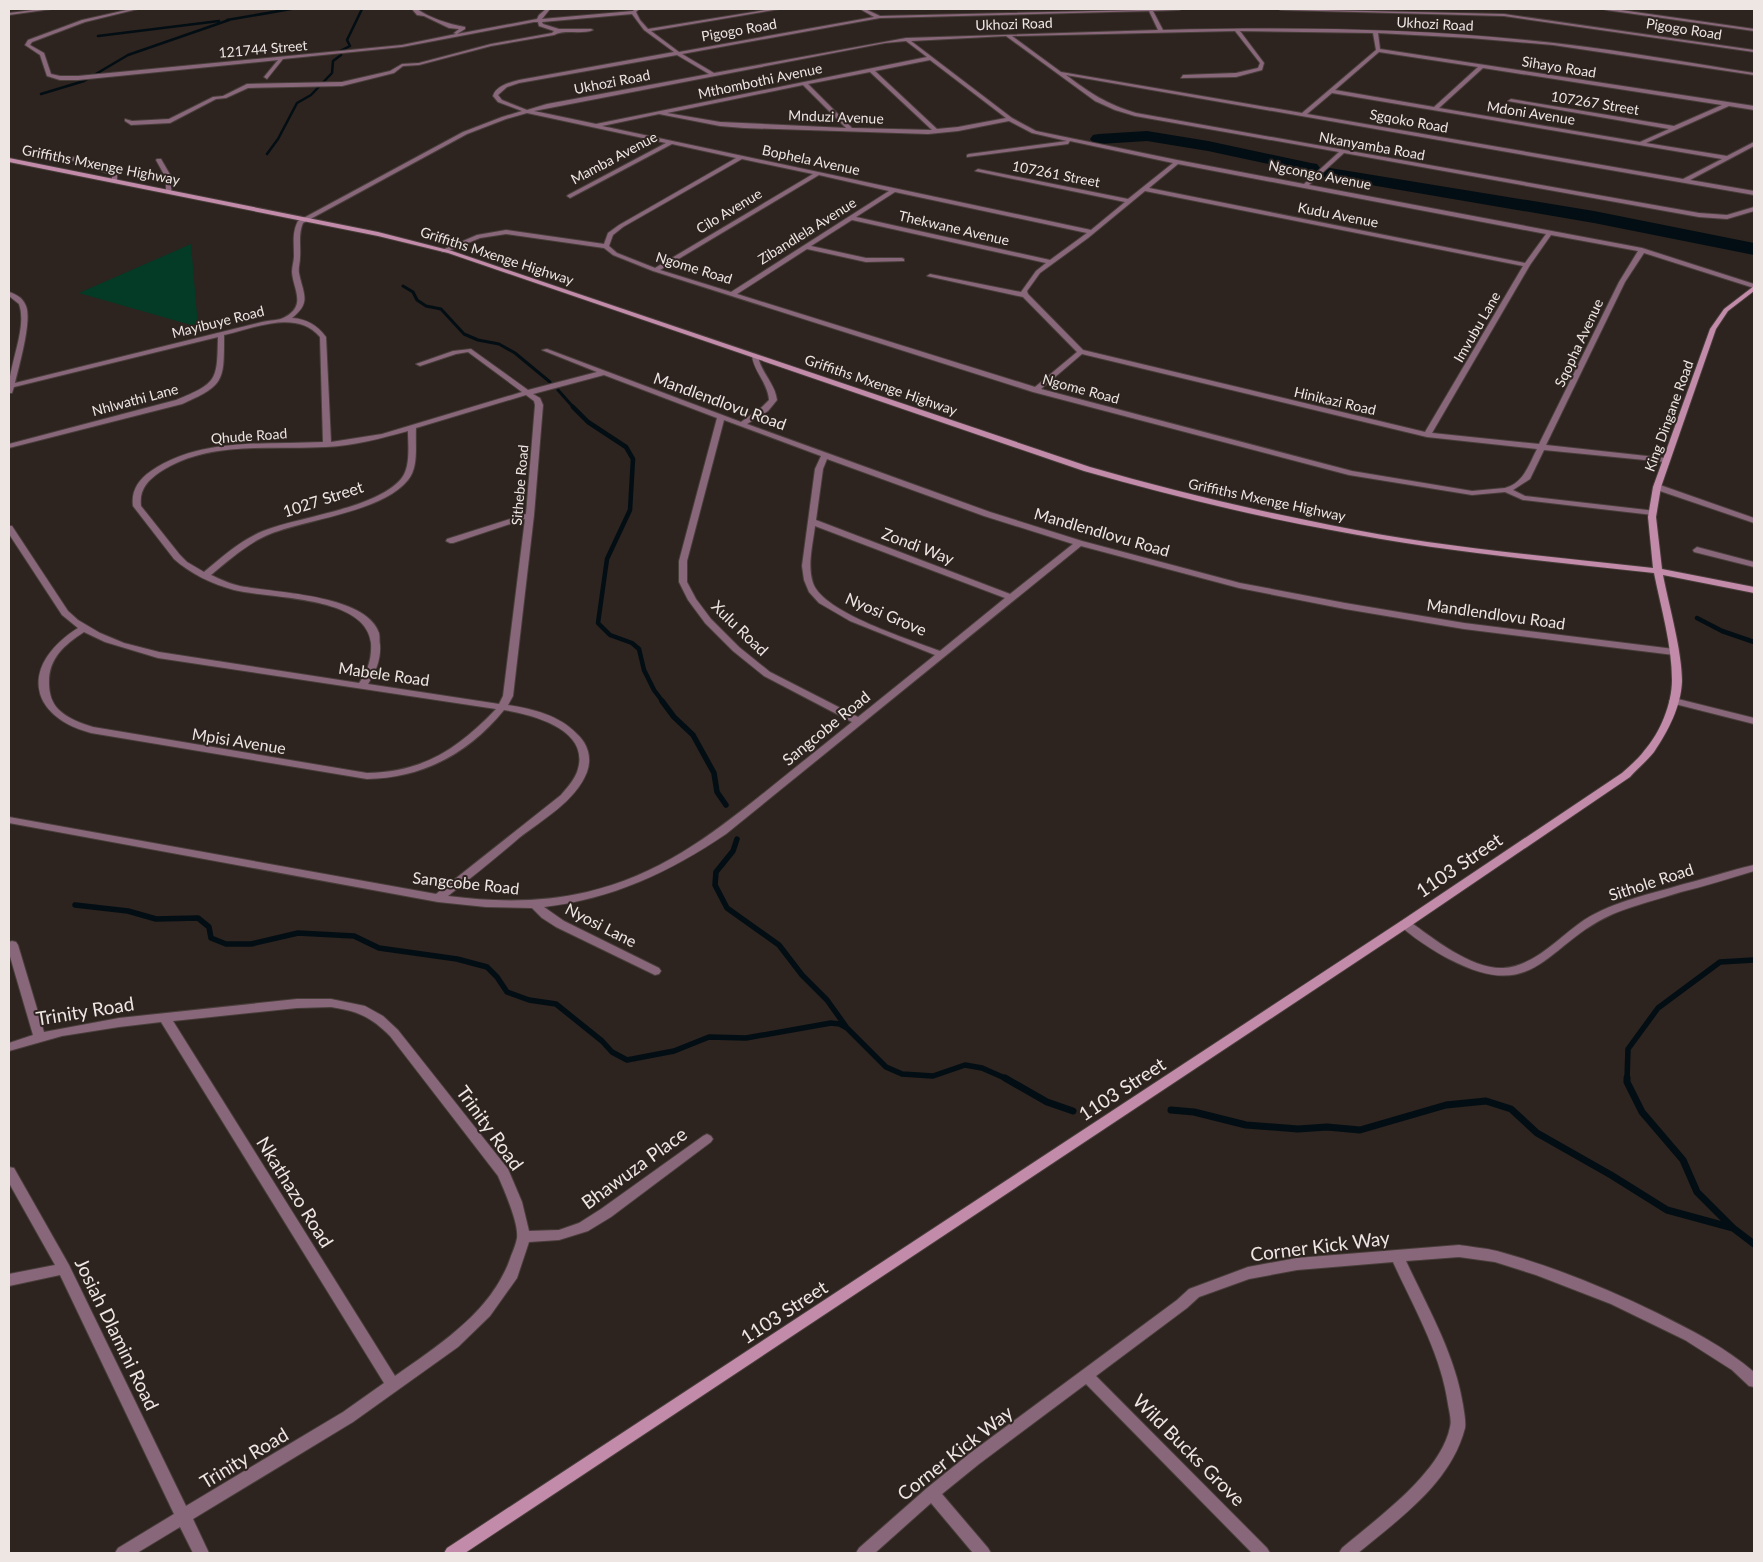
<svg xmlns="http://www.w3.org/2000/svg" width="1763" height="1562" font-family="Lato,sans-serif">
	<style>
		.green { fill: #033b26 }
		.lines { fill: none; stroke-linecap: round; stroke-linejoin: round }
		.stream-far4 { stroke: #020e13; stroke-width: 2.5 }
		.stream-far3 { stroke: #020e13; stroke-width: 3 }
		.stream-far2 { stroke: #020e13; stroke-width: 4.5 }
		.stream-far1 { stroke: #020e13; stroke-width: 5.5 }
		.stream { stroke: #020e13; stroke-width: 7 }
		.river { fill: #020e13; fill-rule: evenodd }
		.street-casing { stroke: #483e3a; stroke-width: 2 }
		.secondary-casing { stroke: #483e3a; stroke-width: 2 }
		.street { fill: #89677a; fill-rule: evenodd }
		.secondary { fill: #c28baa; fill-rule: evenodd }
		.labels { text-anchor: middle; stroke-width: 4; stroke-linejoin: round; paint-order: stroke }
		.far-street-label { font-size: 14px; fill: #ede6e3; stroke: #2d231f }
		.street-label { font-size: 16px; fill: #ede6e3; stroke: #2d231f }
		.near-street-label { font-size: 19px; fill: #ede6e3; stroke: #2d231f }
	</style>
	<rect width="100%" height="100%" fill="#2d231f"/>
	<!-- green -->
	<path class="green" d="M191,244L198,327L79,293Z"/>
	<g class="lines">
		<!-- stream-far4 -->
		<path class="stream-far4" d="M227,20L291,9
			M98,36L219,21
			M340,51L350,46L347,40L362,9
			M41,94L84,81L128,55L229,20
			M267,154L278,139L297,103L311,95L332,73L333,61L341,55"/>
		<!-- stream-far3 -->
		<path class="stream-far3" d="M403,286L413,292L417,300L426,306L441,309L464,334L478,340L499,344L515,353L550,382
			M558,390L574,408"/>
		<!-- stream-far2 -->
		<path class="stream-far2" d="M573,407L588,422L626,447L633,459L630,510L607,559L598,623L610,635L632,643L639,649L644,670L654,690L663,702
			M1697,618L1722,631L1754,642"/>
		<!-- stream-far1 -->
		<path class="stream-far1" d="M662,701L674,717L693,735L714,773L717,792L726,805
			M737,839L733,851L716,872L715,885L727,908L779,945L802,975L827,1000L847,1028
			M75,905L128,911L156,919L198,918L209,927L211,938L226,944H251L298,933L354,936L379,948L457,959L487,967L497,977L507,992L529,1000L556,1004L602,1041L612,1052L627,1060L674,1051L709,1037L746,1038L831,1023L840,1024L847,1028L886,1067L902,1074L933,1076L965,1065L982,1068L1007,1079
			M1627,1079L1628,1049L1658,1008L1720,962L1754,960"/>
		<!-- stream -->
		<path class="stream" d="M1005,1078L1047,1102L1073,1111
			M1627,1078V1082L1642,1112L1683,1160L1697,1192L1733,1228L1754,1244
			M1171,1110L1194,1112L1246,1125L1298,1129L1327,1127L1360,1130L1446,1105L1486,1101L1511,1109L1537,1133L1611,1175L1667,1210L1733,1228"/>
		<!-- river -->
		<path class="river" d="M1147,131L1208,141L1311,163L1317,164L1320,168L1317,172L1311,173L1208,151L1147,141L1099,144L1093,143L1090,139L1093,135L1099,134Z
			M1330,168L1594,211L1754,243V255L1594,223L1324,177L1321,173L1324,169Z"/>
		<defs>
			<path id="street" d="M41,9H52L9,15V13Z
				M131,9H138L85,22L32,42L30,45L44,53L51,74L60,76H78L402,45L456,34L454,33L459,29L449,28L424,16L417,15L412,9H417C430,18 448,24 465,27V29L457,34L537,19L539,15L546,9H550L542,19L633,11L635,9H639L636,12L640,20L648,29L771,9H780L651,31L679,52L874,17L860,9H865L880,16L1181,9L1179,10L1153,11L1163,30C1283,27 1405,28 1525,40C1602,47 1678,61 1754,73V75L1553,45L1470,38L1378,33L1380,49L1754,106V110L1729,106L1646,143L1727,156L1754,142V146L1690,180L1754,191V195L1066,75C1090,93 1106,104 1136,113L1699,213L1727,215L1754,207V211L1727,219L1699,217L1344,153L1309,185L1642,248L1754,284V288L1644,253L1625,282L1546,445L1665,458L1669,460L1665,462L1544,450L1530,479L1513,490L1525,496L1656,511V515H1653L1523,500L1505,492L1472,495L1349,475L1033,392L653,271L613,255L604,248L506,234L480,238L446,252H442V250L477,235L506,230L604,244L608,233L619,225L736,158L672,144L570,198L567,196L568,195L666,143L527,113L506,119L467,134L303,223C298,234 301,246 300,258C300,263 298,268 299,273C303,294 312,302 292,318C307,319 317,325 326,337L331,442L382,434L522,392L468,352L456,354L420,366L416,364L453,351L471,349L528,390L597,372L542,350L547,349L741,422L762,407L769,400C768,383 754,372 752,356L755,354L758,356C761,373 775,383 777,400L768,411L747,424L990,512L1082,541L1240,583L1345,603L1464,623L1674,649L1679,652L1674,655L1464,629L1345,609L1239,588L1081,546L726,834C670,872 612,899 544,907L564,921L659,968L661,971L659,974L655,975L556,927L542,918L532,908L486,907L438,902L9,823V817L436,894L561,795C567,788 574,780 577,772C592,730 534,715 504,710C469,753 423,778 367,779L91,733C25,715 22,663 78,628L62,615L9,534V526H12L68,611L78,620L100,633L124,643L159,652L359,683C368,671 372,658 371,643C366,595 270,599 234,590C212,584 191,574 174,559L133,506C131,491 138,480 151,471C201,437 266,445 323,442L320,337C297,309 254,328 224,335C224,381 225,385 182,404L9,448V444L176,400C218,383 217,380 218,337L14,387L12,393H9C7,367 28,329 19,304L9,296V292C16,294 23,298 26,306C32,321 19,366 15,383L262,322C269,320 279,321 285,317C307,305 293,289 292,272C292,266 294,261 294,256C294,243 292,232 298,221L463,132L502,117L522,111L498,102L493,96C496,86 508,83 519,80L674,52L644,30L632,14L542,22L543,24L559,29H591L593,30C581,35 565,29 554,35L491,46L419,65L403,66L394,73L342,86L248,88L226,98L216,99L170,123L131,125L125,121V119L132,121L169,119L213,97L223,96L247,84L342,82L390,71L402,64L419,63L491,44L552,33L554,31L539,26L538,22H534L402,47L283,59L267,79L264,77L278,60L78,80H60L47,76L40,55L25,45L28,40L82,20ZM1149,11L1158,30L906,38L714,73L682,54L880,18ZM1235,31L1260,63L1258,68L1236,73L1183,75L1181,78L1236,77L1262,70L1264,63L1240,31L1373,33L1376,50L1302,113L1061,72L1012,36ZM1006,36L1095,101L1115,110L1135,116L1339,152L1304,184L1177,160L1036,131L1012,118L911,41ZM906,41L927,57L596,124L534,111L885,43ZM1379,52L1478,67L1434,107L1335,90ZM677,55L709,74L547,104L527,110L502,100L498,95L507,87L519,83ZM930,60L1006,118L958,127L937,129L875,71ZM1483,68L1722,105L1674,126L1511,99L1508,101L1669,129L1640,142L1439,108ZM870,72L932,130L852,128L808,84ZM803,85L846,128L720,122L667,113ZM1332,93L1722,159L1683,179L1307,114ZM659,114L720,126L744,128L928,134L958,131L1009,121L1032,133L1067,141L969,154L967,155V157L1068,144L1070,141L1173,163L1128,199L978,169L975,171L1125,202L1091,230L602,126ZM742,159L813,174L655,268L617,253L609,246L613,235L623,227ZM1178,164L1546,234L1525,263L1149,188ZM819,175L889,191L731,292L660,270ZM1145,191L1523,266L1425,432L1083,350L1028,294L1027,291L1040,273L1088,238ZM895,192L1087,233L1050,260L856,217ZM852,220L1046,263L1036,271L1021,292L930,274L927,276L1023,297L1077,352L1035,387L737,294L807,249L866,262L904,261V259L902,258H866L811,246ZM1551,235L1638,251L1619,282L1539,444L1432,433L1530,265ZM1082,354L1427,437L1537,449C1529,464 1524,483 1505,488L1472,491L1352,471L1041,389ZM604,375L717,418L679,561V582L688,600L705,623L733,651L764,676L852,722C825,744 797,766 770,788C713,834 660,875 587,892C541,903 494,902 448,896C472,877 496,858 519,838C542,820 576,801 587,772C592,758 588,744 577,734C559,715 533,709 508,705L513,696L534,515L543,405L540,398L533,394ZM526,395L534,401L535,405L526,514L447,539L446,541L450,543H453L525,519L503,696L499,704L368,684C376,672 381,659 380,645C379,641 380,637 379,633C366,594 274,593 240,586C230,584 220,579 211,575C229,560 248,543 270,534C308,519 382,512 408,480C419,467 415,445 416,428ZM724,420L821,456L815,469L802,566L804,580L809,592L819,603L850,621L935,655L858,717L770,672L739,647L711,619L696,599L687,582V561ZM408,431C408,445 411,467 401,479C375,509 301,516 263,531C241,540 223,556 204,572L187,562L180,555L141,506C139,490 147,481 160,472C208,440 271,450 326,447C354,446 382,438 408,431ZM827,459L984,516L1073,544L1010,594L816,520L823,469ZM815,526L1005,598L940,651C912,640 823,613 813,583C807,565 813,544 815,526ZM84,632L105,642L158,658L496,709C458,749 423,772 367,773L93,727C81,723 68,719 58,709C52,703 49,693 49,684C48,659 64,645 84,632Z
				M1279,9L1504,14L1754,50V52L1504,16L1281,10Z
				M1604,9H1614L1754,29V31L1606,10Z
				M73,157L117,173V181L112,182V175L71,160V158Z
				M157,159H161L172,178L171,193L166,192V178L156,160Z
				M1654,485H1660L1754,518V523L1654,489Z
				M1697,547L1754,562V567L1694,552L1693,550Z
				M1674,698L1754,718V724L1671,703L1669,701L1671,699Z
				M1754,865V871C1730,878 1706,886 1681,892C1659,899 1635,905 1613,914C1545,944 1537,1005 1449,959C1437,953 1407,934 1399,924L1401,921H1409C1434,939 1471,969 1503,968C1535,966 1559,937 1584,920C1614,901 1651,894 1684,884C1708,878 1731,870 1754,865Z
				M12,941L16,942L18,945L44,1032L119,1018L297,999H331L365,1006L383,1016L398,1030L508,1169L522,1202L529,1231L559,1230L579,1223L601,1209L703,1136L707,1134L711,1136L713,1139L711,1142L611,1217L588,1231L559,1240L529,1242L517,1278L490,1316L458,1347L353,1422L193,1519L209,1553H193L180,1527L137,1553H115L118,1548L174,1514L60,1275L9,1286V1274L55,1265L9,1183V1167L14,1168L69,1265L186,1506L343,1412L384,1383L161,1022L119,1027L62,1036L9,1051V1043L33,1035L9,953V942ZM331,1007C358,1011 371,1017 390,1036L498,1176C504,1190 519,1223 517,1238C516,1244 513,1251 511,1256C493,1311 440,1344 395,1376L173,1021L297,1008Z
				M1459,1245C1471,1247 1485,1248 1497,1251C1552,1266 1606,1288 1657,1313C1691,1330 1725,1347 1754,1372V1387L1749,1386L1732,1370L1685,1340L1611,1304L1536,1275L1495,1262L1459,1257L1406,1261C1428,1308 1455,1354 1463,1405C1464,1412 1466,1421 1465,1428C1451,1483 1399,1519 1358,1553H1339L1342,1548C1376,1519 1441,1473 1450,1427C1452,1420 1449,1411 1448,1404C1441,1354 1414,1308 1393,1262L1297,1270L1249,1279L1199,1297L1187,1308L1096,1376L1267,1548L1270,1553H1252L1086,1384L979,1464L942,1494L988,1548L991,1553H973L931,1503L875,1553H856L859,1548L927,1488L969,1454L1177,1300L1189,1289L1248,1267L1297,1258Z"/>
			<path id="secondary" d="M9,158L378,232L452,251L1090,467C1169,490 1249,509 1330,525C1436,547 1545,556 1653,568L1648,517L1653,487L1710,329L1724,309L1754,286V291L1728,311L1716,329L1661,487L1656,517L1662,569L1754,587V593L1663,575C1669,606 1682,651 1682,681C1681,707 1668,731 1654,752C1647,761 1637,769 1630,777L1409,927L465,1553H444L447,1548L1401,921L1622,773C1630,766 1638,759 1644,751C1660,733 1672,704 1672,680C1672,645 1661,608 1654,573C1546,561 1438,551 1331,530C1248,515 1166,494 1084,471L448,253L378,236L9,162Z"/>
		</defs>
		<!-- street casing -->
		<use href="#street" class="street-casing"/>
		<!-- secondary casing -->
		<use href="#secondary" class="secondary-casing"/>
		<!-- street -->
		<use href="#street" class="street"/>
		<!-- secondary -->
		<use href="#secondary" class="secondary"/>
	</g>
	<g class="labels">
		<!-- far-street labels -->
		<g class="far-street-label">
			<text transform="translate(1014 24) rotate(-2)" y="5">Ukhozi Road</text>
			<text transform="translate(1435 24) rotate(3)" y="5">Ukhozi Road</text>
			<text transform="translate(1684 29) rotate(9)" y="5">Pigogo Road</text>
			<text transform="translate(739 30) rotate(-10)" y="5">Pigogo Road</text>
			<text transform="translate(263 49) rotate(-5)" y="5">121744 Street</text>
			<text transform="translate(1559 67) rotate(9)" y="5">Sihayo Road</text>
			<text transform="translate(760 81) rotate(-12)" y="5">Mthombothi Avenue</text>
			<text transform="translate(612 82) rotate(-11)" y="5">Ukhozi Road</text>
			<text transform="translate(1595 103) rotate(9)" y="5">107267 Street</text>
			<text transform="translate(1531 113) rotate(9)" y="5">Mdoni Avenue</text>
			<text transform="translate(836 117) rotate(2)" y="5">Mnduzi Avenue</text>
			<text transform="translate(1409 121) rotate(10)" y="5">Sgqoko Road</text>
			<text transform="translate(1372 146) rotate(10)" y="5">Nkanyamba Road</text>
			<text transform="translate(614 158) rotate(-28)" y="5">Mamba Avenue</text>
			<text transform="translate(811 160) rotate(12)" y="5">Bophela Avenue</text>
			<text transform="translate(101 165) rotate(11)" y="5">Griffiths Mxenge Highway</text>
			<text transform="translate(1056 174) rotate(11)" y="5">107261 Street</text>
			<text transform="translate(1320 175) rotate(11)" y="5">Ngcongo Avenue</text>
			<text transform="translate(729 211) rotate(-31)" y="5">Cilo Avenue</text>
			<text transform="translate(1338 215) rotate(11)" y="5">Kudu Avenue</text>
			<text transform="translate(954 228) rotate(13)" y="5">Thekwane Avenue</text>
			<text transform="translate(807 231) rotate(-32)" y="5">Zibandlela Avenue</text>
			<text transform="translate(497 256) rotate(18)" y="5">Griffiths Mxenge Highway</text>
			<text transform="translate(694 268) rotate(17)" y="5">Ngome Road</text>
			<text transform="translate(218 322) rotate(-14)" y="5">Mayibuye Road</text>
			<text transform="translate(1477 327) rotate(-60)" y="5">Imvubu Lane</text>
			<text transform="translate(1579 343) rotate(-65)" y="5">Sqopha Avenue</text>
			<text transform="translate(881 385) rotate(19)" y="5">Griffiths Mxenge Highway</text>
			<text transform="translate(1081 389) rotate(15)" y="5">Ngome Road</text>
			<text transform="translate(135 400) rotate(-15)" y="5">Nhlwathi Lane</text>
			<text transform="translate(1335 401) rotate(13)" y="5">Hinikazi Road</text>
			<text transform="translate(1669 416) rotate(-70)" y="5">King Dingane Road</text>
			<text transform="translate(249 436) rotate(-4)" y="5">Qhude Road</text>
			<text transform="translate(520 485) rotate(-85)" y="5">Sithebe Road</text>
			<text transform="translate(1267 500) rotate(12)" y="5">Griffiths Mxenge Highway</text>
		</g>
		<!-- street labels -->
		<g class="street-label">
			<text transform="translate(720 401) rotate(20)" y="6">Mandlendlovu Road</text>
			<text transform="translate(323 499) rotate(-18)" y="6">1027 Street</text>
			<text transform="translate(1102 532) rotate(16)" y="6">Mandlendlovu Road</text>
			<text transform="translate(918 546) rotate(21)" y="6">Zondi Way</text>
			<text transform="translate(886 614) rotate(23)" y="6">Nyosi Grove</text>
			<text transform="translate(1496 614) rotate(8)" y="6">Mandlendlovu Road</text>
			<text transform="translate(740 628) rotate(44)" y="6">Xulu Road</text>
			<text transform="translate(384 674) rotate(8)" y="6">Mabele Road</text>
			<text transform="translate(826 728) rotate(-39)" y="6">Sangcobe Road</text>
			<text transform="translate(239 741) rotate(9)" y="6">Mpisi Avenue</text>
			<text transform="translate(1651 882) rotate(-18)" y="6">Sithole Road</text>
			<text transform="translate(466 883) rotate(6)" y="6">Sangcobe Road</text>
			<text transform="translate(601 925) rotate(27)" y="6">Nyosi Lane</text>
		</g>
		<!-- near-street labels -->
		<g class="near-street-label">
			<text transform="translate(1459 865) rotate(-34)" y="7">1103 Street</text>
			<text transform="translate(85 1011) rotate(-9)" y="7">Trinity Road</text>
			<text transform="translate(1122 1089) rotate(-33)" y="7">1103 Street</text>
			<text transform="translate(490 1128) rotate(54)" y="7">Trinity Road</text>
			<text transform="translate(634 1168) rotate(-36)" y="7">Bhawuza Place</text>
			<text transform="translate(295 1192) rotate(58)" y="7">Nkathazo Road</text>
			<text transform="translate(1320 1246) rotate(-7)" y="7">Corner Kick Way</text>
			<text transform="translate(784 1312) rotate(-33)" y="7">1103 Street</text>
			<text transform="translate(117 1334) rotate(64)" y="7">Josiah Dlamini Road</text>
			<text transform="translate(1189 1450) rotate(45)" y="7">Wild Bucks Grove</text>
			<text transform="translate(955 1453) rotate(-38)" y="7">Corner Kick Way</text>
			<text transform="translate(244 1458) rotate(-31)" y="7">Trinity Road</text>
		</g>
	</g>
	<!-- border -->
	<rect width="1763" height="1562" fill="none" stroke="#ede6e3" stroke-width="20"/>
</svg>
